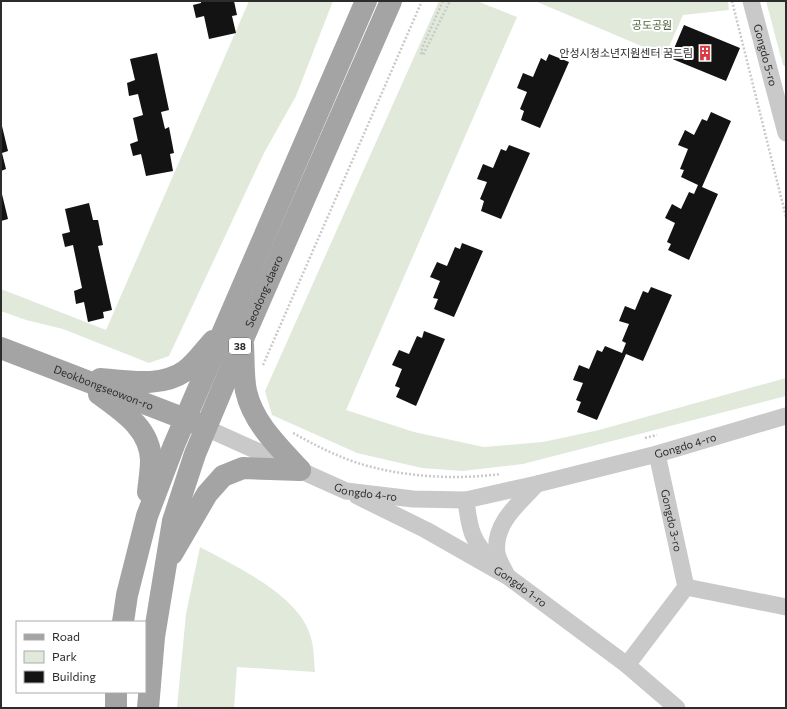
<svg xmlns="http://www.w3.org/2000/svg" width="787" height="709" font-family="Commissioner,'Noto Sans KR',sans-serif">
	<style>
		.green { fill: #e1e9da }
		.building { fill: #131313 }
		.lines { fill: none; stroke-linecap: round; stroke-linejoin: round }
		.path { stroke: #c9c9c9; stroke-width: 2.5; stroke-dasharray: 2 2; stroke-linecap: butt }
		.minor { stroke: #c9c9c9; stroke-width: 17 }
		.major { stroke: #a4a4a4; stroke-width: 22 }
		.labels { text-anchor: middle; stroke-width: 4; stroke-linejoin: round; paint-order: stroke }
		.shield { fill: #fff; stroke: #6b6b6b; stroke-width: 1 }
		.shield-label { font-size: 10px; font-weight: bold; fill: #2c2c2c }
		.park-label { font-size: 11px; fill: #4e643c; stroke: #fff }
		.poi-label { font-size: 11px; fill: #2c2c2c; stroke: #fff; text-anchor: end }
		.street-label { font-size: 11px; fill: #2c2c2c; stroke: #fff }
	</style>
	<rect width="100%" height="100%" fill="#fff"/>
	<!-- green -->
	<path class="green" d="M249,1H333L296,96L264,153L169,356L149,363L63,329L26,320L1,311V289L106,330Z
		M439,1H477L517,17L346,410L414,432L484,447L543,442L599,430L786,378V396L523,464L462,471L422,468L357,453L272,415L265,391Z
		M535,1H728L729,10L683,15L665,56Z
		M766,1H786V67L783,65Z
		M200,547C235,566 301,596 311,638C314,648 314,661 315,672L237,667L234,708H177L186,614Z"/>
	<!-- building -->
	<path class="building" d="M201,1H234L237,15L232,16L236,33L209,39L204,16L196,18L193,5L201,3Z
		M684,25L740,48L726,81L670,58Z
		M157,53L169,110L161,112L165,129L169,127L174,153L170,154L173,171L146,176L141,154L133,156L130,144L138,141L133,118L143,115L138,94L129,96L127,83L135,80L130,59Z
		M549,54L569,62L540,128L521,120L524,111L520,109L527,92L517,88L523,73L533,77L541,58L546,61Z
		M711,112L731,121L702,187L718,194L689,260L668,250L671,244L667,242L675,223L665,218L672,204L681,209L689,192L694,194L698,185L681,177L684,170L680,169L688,149L678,145L685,130L694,135L702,119L707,121Z
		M1,122L8,151L2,153L6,169L1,171Z
		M509,145L530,153L501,219L481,211L484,201L480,199L487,182L477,179L483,164L493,168L501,149L506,151Z
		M1,190L8,219L1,221Z
		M89,203L93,220H98L103,245L98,246L112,310L103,312L104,318L88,322L84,302L76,304L74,291L82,288L73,245L65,247L62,234L70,232L65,209Z
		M462,243L483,251L454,317L434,309L438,299L433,298L440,281L430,277L437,262L447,266L455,247L460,249Z
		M651,287L672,295L643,361L626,354L597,420L577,412L581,402L576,400L583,383L573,380L579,365L589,369L597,350L602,352L605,346L622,353L626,343L622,341L629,324L619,321L625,306L635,310L643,291L648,293Z
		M424,331L445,339L416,406L396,397L400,388L395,386L402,369L392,365L399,350L409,354L417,336L422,338Z"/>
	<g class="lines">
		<!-- path -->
		<path class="path" d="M443,1L423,46L421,53L423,55L450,1
			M732,1L786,217
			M263,365L422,1
			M293,433C308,441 322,449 337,455C383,476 450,481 500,474
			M645,438L657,435"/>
		<!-- minor -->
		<g class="minor">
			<path id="s1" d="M751,1L786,133"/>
			<path id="s2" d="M206,428L346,491L413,499L466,500L537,484L657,454L786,416"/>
			<path id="s3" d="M657,454L686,587"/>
			<path id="s4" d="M357,496L426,530L507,576L627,665L677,708"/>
			<path d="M466,500C469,528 472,543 494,563"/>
			<path d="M507,576C504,569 498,560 497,553C493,524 519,503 537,484"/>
			<path d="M627,665L686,587L786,607"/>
		</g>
		<!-- major -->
		<g class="major">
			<path d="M243,345C244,360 243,377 246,391C253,423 279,447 300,470"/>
			<path id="s5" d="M1,348L198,424"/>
			<path d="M100,379C127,381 161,388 185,371C195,364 204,351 213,341"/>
			<path d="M99,394C122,411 150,428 151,460C151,471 149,482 148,492"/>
			<path d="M172,554L207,494L223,476L243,468L300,470"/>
			<path d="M123,622L127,595L147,516L174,445L366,1"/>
			<path d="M116,708V692"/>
			<path id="s6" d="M148,708L154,637L173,521L195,454L243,339L391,1"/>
		</g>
	</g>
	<!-- icons -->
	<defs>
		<symbol id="building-bare" viewBox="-9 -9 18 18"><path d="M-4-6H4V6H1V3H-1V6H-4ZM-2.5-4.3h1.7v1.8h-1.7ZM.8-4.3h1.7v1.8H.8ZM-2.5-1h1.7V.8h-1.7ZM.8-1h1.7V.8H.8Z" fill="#da373f" stroke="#fff" stroke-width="2.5" paint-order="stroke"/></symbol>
	</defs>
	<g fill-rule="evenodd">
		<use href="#building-bare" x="694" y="42" width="22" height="22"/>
	</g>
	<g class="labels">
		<!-- shield labels -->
		<rect class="shield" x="229" y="338" width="22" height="16" rx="3"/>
		<g class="shield-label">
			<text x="240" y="350">38</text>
		</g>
		<!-- park labels -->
		<g class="park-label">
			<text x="652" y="29">공도공원</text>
		</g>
		<!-- poi labels -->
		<g class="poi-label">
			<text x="693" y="57">안성시청소년지원센터 꿈드림</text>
		</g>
		<!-- street labels -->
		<g class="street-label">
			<text dy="4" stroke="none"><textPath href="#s1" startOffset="56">Gongdo 5-ro</textPath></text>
			<text dy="4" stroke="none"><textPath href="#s6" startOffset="436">Seodong-daero</textPath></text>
			<text dy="4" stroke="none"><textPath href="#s5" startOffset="110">Deokbongseowon-ro</textPath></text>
			<text dy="4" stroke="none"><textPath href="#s2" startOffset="500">Gongdo 4-ro</textPath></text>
			<text dy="4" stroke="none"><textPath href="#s2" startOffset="173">Gongdo 4-ro</textPath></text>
			<text dy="4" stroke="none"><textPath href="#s3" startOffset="68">Gongdo 3-ro</textPath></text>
			<text dy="4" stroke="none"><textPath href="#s4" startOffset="187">Gongdo 1-ro</textPath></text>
		</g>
	</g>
	<!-- border -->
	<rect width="787" height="709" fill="none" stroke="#2c2c2c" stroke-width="4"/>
	<!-- legend -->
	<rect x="16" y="621" width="130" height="72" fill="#ffffff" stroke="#ababab"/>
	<rect x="24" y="634" width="20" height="6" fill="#a4a4a4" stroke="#ababab"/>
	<text x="52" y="641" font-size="12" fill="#2c2c2c">Road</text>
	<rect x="24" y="651" width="20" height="12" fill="#e1e9da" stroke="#ababab"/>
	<text x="52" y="661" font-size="12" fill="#2c2c2c">Park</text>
	<rect x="24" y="671" width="20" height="12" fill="#131313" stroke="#ababab"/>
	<text x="52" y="681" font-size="12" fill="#2c2c2c">Building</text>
</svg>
